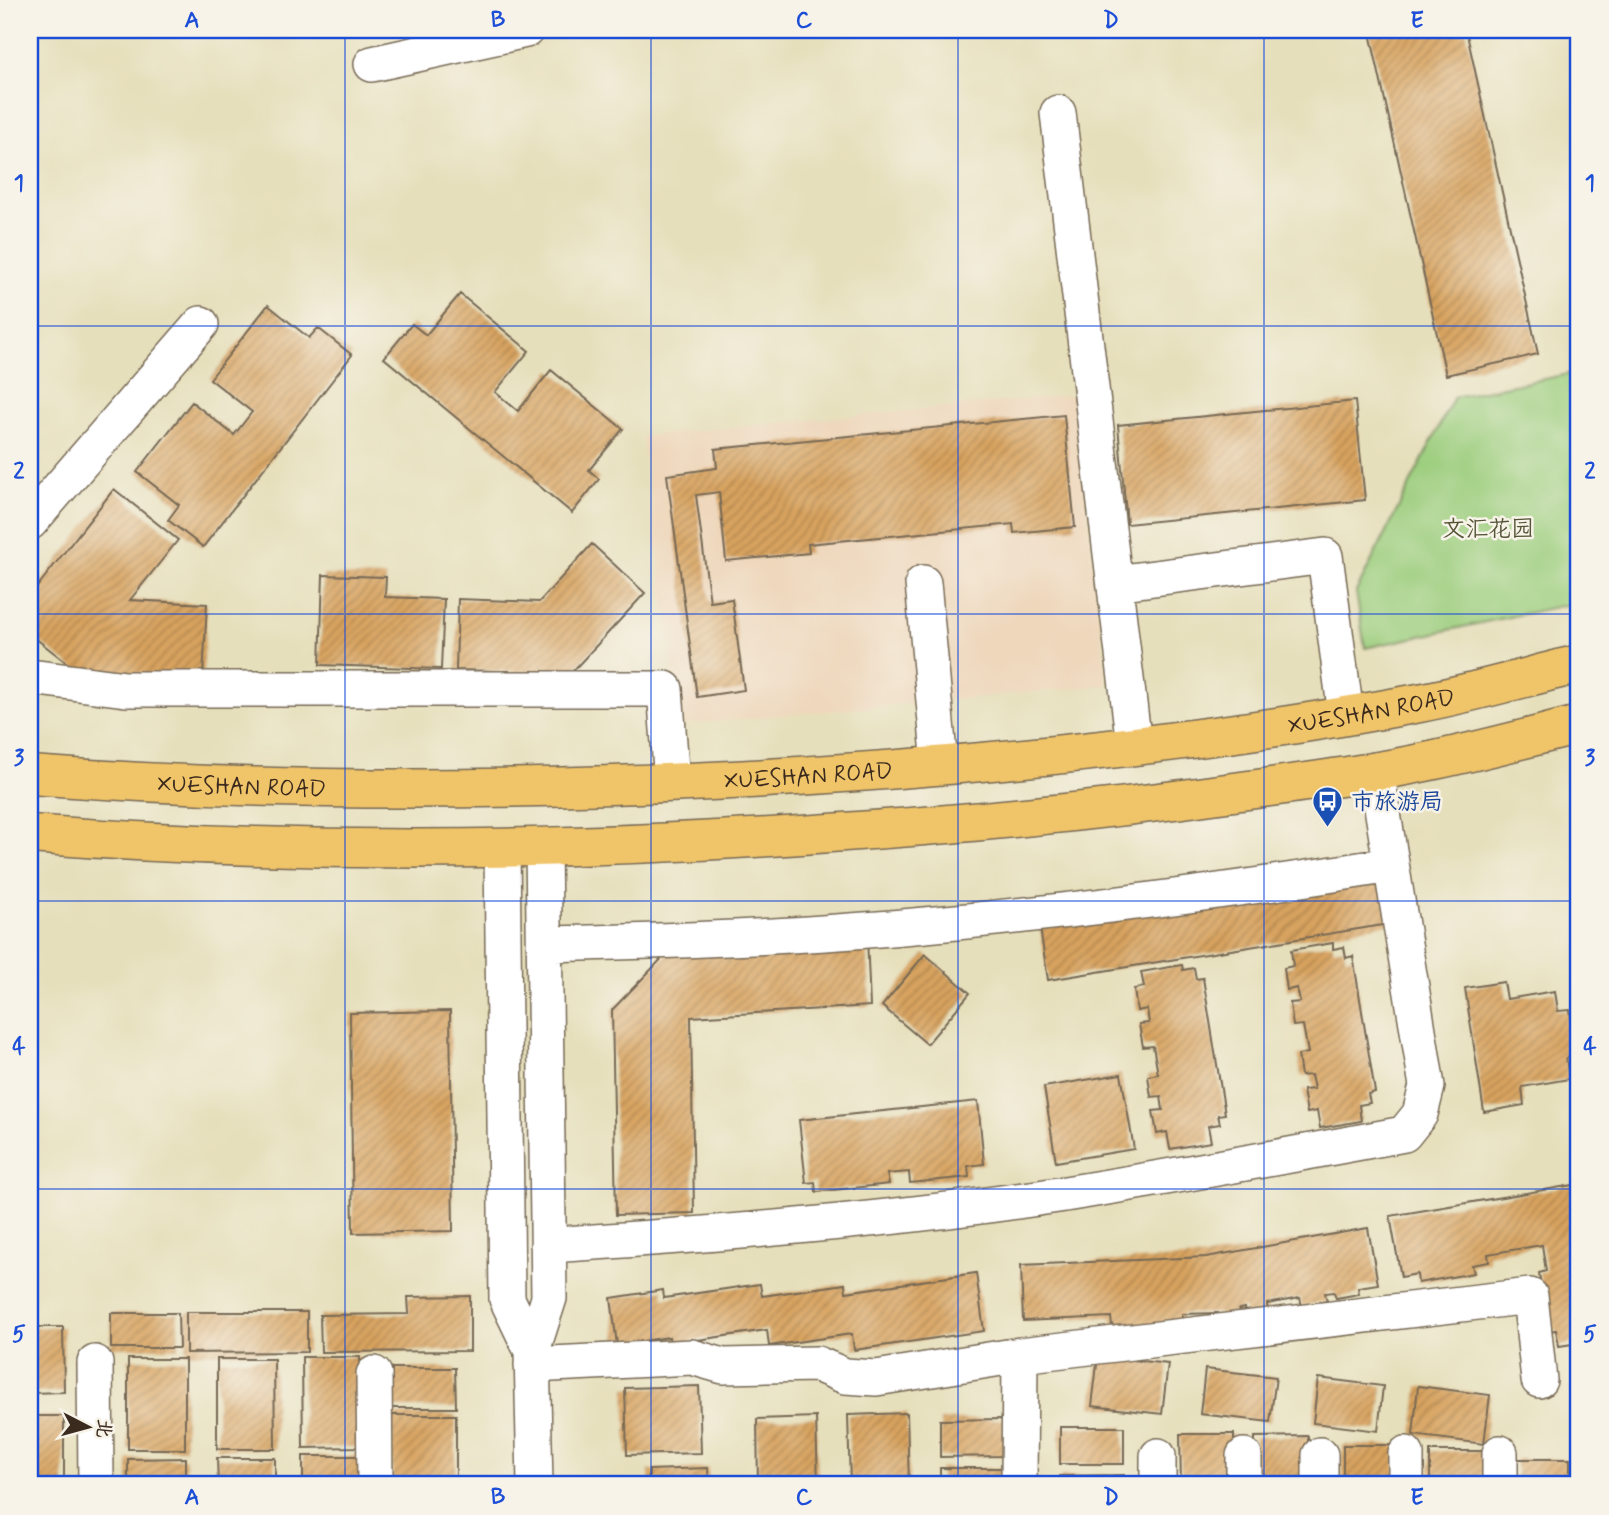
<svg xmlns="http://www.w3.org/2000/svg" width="1609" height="1515" font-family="Mynerve,'LXGW WenKai TC',sans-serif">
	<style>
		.built { fill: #eed7bb }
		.green { fill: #9cce7e; stroke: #6c7c4e; stroke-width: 2 }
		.building { fill: url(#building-hatch) }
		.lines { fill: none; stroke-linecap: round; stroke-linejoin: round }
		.minor-casing { stroke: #776955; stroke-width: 38 }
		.major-casing { stroke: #776955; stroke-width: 41 }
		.minor { stroke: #fff; stroke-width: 35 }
		.major { stroke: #f0c469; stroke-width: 38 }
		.grid { fill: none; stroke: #1d4ed8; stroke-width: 2; stroke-opacity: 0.55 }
		.labels { text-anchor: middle; stroke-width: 5; stroke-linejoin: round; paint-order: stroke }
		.park-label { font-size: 23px; fill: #535336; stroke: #f7f3e8 }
		.street-label { font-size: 23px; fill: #3b2a1e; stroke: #f7f3e8 }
		.transit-label { font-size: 23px; fill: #164399; stroke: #f7f3e8; text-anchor: start }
		.neatline { fill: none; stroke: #1d4ed8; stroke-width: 2.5 }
		.grid-label { font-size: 23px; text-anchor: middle; font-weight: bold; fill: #1d4ed8 }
	</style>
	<defs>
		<pattern id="building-hatch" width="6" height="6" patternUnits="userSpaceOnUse" patternTransform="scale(1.75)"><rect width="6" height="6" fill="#d8a35f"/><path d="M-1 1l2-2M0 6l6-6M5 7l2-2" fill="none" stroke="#b0854e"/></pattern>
	</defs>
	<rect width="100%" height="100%" fill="#f7f3e8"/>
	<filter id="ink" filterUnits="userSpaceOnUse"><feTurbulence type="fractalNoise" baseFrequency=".0143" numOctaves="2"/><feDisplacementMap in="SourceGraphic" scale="14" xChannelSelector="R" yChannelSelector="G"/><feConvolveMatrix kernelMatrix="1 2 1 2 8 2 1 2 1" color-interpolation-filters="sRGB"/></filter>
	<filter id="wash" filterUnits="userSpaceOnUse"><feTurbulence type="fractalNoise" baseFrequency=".00686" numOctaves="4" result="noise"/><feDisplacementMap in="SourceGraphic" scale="28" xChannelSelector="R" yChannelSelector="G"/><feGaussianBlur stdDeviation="1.57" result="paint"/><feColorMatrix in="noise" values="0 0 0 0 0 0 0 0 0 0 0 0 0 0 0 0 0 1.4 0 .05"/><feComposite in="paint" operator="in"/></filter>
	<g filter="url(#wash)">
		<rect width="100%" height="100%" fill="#e6dfbb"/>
		<!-- built -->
		<path class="built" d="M1075,395L1107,685L680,725L642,436Z"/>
		<!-- green -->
		<path class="green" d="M1579,372V602L1365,648L1356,592L1454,397Z"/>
		<g id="blocks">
			<!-- building -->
			<path class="building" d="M1384,30H1466L1538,354L1446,375L1370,33Z
				M460,294L529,351L495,392L518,411L551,370L623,429L589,470L599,479L572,513L384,358L412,324L426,335Z
				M268,305L309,338L318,328L352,355L203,547L168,520L179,505L137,472L192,402L234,435L252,412L210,379Z
				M1355,401L1365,500L1127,524L1118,425Z
				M1064,415L1075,527L1014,533L1013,524L808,544L809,553L726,561L719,492L696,495L710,602L732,599L744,690L697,697L667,475L717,468L715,449Z
				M114,489L178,540L130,600L207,604L203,677L76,670L30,634V596Z
				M592,544L645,593L571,673L456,670L458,599L539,602Z
				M323,575L386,577L385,597L444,599L441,669L320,665Z
				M1380,872L1389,924L1048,980L1040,928Z
				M867,937L870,1006L691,1017L694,1213L616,1215L612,1010L671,949Z
				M1333,943V949L1344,947L1346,958L1353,956L1375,1092L1368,1094L1370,1103L1359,1105L1361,1121L1320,1128L1317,1111L1307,1113L1303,1090L1314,1089L1311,1075L1301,1076L1298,1055L1308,1053L1303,1025L1293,1026L1290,1003L1300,1002L1297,988L1287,990L1284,968L1293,966L1291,950Z
				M925,954L970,993L927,1044L882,1006Z
				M1182,965L1183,970L1194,968L1196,979L1203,978L1225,1114L1218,1115L1220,1124L1208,1126L1211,1142L1170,1149L1167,1132L1157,1134L1153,1111L1163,1110L1161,1096L1151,1097L1148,1076L1158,1074L1153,1046L1143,1047L1139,1024L1149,1023L1147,1009L1137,1011L1134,989L1144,987L1141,972Z
				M1504,982L1507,999L1555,991L1558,1011L1570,1010L1577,1055L1566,1058L1569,1079L1522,1087L1524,1105L1484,1112L1465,988Z
				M450,1011L453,1231L353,1233L350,1013Z
				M1121,1074L1134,1149L1056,1162L1044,1087Z
				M978,1101L984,1164L968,1166L969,1177L910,1183L909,1172L887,1174L889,1184L816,1192L815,1182L806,1183L799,1120Z
				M1579,1184V1343L1559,1346L1556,1330L1549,1331L1539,1273L1546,1271L1542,1245L1488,1254L1489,1262L1472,1265L1474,1273L1418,1283L1417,1274L1401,1277L1390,1216Z
				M1368,1228L1378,1284L1358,1287L1359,1294L1336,1298L1334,1292L1325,1293L1327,1301L1302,1306L1300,1298L1267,1304L1268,1311L1245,1315L1244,1308L1239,1309L1241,1317L1220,1321L1218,1313L1182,1314V1323L1112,1326L1111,1317L1023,1321L1021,1265L1206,1257Z
				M976,1273L984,1331L854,1350L852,1334L769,1346L767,1330L670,1344L669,1337L617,1345L611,1298L663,1290L664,1298L760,1284L762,1296L845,1284L846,1292Z
				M470,1296V1351L321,1352L320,1315L409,1314L408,1297Z
				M186,1312H307V1352L186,1353Z
				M111,1313H178L179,1348H111Z
				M30,1327H63L64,1392L30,1393Z
				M1098,1356L1168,1364L1162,1414L1092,1406Z
				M302,1357H360L361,1447L303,1448Z
				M128,1359H185V1449H128Z
				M217,1359H274L275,1449H217Z
				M392,1368H455L456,1408H392Z
				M1205,1369L1276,1377L1270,1422L1200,1414Z
				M1318,1378L1383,1386L1378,1431L1313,1423Z
				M699,1386L701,1453L627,1455L625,1388Z
				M1418,1386L1490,1395L1484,1444L1413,1435Z
				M907,1413L909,1485H850L848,1415Z
				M392,1415H456V1485H392Z
				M30,1416H64V1485H30Z
				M816,1417L818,1485H758L757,1419Z
				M1004,1419V1456L940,1457V1420Z
				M1060,1427H1124V1464H1060Z
				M1180,1434H1234V1485H1181Z
				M1308,1436L1309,1485H1255V1437Z
				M1343,1445H1396V1485H1343Z
				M1430,1451H1483V1485H1430Z
				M303,1456H360V1485H303Z
				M186,1458V1485H128V1459Z
				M217,1458H275V1485H218Z
				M1516,1459H1570V1485H1516Z
				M708,1468L709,1485H649V1470Z
				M940,1468H1004V1485H940Z
				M1124,1475V1485H1060V1476Z"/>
		</g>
	</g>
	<g filter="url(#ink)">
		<use href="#blocks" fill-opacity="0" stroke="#776955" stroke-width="2"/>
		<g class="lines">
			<defs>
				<path id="minor" d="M372,64L526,30
					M1058,113L1134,745
					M30,522L201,324
					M923,583L940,765
					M1115,583L1325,556L1346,715
					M30,677L126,689H665L672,783
					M502,847L507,1299L532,1351
					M544,944C671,941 798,937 925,925C1081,911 1236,890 1391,865
					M548,1245C721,1234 894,1220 1065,1194C1178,1176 1291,1155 1404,1134L1420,1114L1427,1086L1376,770
					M95,1363L96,1485
					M532,1365L692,1357L723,1366L817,1364L845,1376L876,1378L1020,1355L1530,1296L1539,1380
					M374,1374L375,1485
					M1500,1453V1485
					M1406,1454V1485
					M1320,1455V1485
					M1158,1456V1485
					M1244,1456V1485
					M535,1485L532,1351L549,1298L543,846
					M1019,1485L1020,1355"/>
				<g id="major">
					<path id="s1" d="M30,775C256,792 484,792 711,781C948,769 1186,747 1419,703C1473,693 1526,677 1579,664"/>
					<path d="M30,834C300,855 573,852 844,832C977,823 1109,810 1241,791C1306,782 1371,774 1435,760C1483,750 1531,737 1579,725"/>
				</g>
			</defs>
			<!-- minor casing -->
			<use href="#minor" class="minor-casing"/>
			<!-- major casing -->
			<use href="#major" class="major-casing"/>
			<!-- minor -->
			<use href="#minor" class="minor"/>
			<!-- major -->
			<use href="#major" class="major"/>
		</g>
	</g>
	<!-- grid -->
	<path class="grid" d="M345,30V1485M651,30V1485M958,30V1485M1264,30V1485M30,326H1579M30,614H1579M30,901H1579M30,1189H1579"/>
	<!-- icons -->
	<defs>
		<symbol id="bus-pin" viewBox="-11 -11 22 30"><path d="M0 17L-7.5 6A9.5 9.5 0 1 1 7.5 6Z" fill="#1a4fb4" stroke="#f7f3e8"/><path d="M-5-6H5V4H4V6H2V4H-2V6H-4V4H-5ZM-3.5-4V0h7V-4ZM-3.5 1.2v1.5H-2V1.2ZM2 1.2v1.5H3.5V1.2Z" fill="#fff"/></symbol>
	</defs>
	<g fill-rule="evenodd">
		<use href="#bus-pin" x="1310" y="784" width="35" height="47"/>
	</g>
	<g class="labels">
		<!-- park labels -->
		<g class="park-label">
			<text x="1488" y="536">文汇花园</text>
		</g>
		<!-- street labels -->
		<g class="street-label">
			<text dy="8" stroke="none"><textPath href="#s1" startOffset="1346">XUESHAN ROAD</textPath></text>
			<text dy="8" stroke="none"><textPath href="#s1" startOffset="779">XUESHAN ROAD</textPath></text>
			<text dy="8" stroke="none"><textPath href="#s1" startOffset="212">XUESHAN ROAD</textPath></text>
		</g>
		<!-- transit labels -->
		<g class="transit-label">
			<text x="1351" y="809">市旅游局</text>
		</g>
	</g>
	<!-- margin -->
	<rect width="1609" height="1515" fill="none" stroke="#f7f3e8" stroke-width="77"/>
	<!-- north arrow -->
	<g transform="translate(88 1427) rotate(96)" stroke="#f7f3e8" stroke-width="5" paint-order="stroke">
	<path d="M0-5L12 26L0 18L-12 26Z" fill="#3b2a1e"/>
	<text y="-10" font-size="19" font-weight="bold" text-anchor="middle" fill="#3b2a1e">北</text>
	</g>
	<rect x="38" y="38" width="1532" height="1438" class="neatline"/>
	<g class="grid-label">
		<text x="192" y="27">A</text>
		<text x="498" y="27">B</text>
		<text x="804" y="27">C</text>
		<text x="1111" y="27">D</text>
		<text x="1417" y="27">E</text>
		<text x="19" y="190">1</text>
		<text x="1590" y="190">1</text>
		<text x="19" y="478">2</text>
		<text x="1590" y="478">2</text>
		<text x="19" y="765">3</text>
		<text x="1590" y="765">3</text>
		<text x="19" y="1053">4</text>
		<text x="1590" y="1053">4</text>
		<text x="19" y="1341">5</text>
		<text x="1590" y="1341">5</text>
		<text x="192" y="1504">A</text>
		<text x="498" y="1504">B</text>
		<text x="804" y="1504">C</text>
		<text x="1111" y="1504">D</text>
		<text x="1417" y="1504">E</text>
	</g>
</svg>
